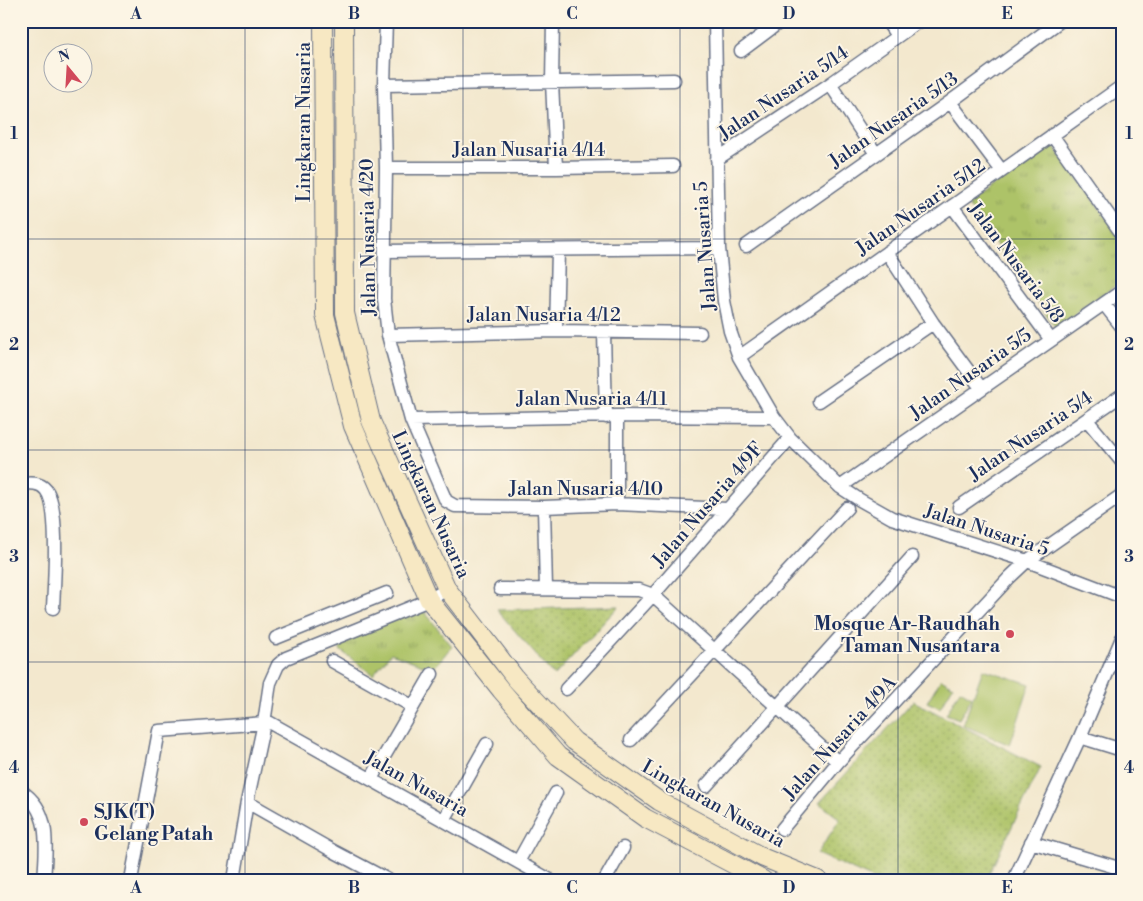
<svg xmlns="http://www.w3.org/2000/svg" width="1143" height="901" font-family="'Libre Bodoni',serif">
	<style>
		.grass { fill: url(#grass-dots); stroke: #647963 }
		.park { fill: url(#park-tufts); stroke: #647963 }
		.garden { fill: #adc368; stroke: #647963 }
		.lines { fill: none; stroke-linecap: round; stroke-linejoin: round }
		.minor-casing { stroke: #677085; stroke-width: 15 }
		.secondary-casing { stroke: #677085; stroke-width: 20 }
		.minor { stroke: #fff; stroke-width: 12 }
		.secondary { stroke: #f7e8c3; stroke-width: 18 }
		.grid { fill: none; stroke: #1b2f5e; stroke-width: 1; stroke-opacity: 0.55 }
		.poi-dot { fill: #d1495b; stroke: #fcf5e5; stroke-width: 2 }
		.labels { text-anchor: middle; stroke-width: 4; stroke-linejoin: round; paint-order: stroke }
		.street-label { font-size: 19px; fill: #1b2f5e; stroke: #fcf5e5 }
		.poi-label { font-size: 19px; font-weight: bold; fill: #1b2f5e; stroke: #fcf5e5; text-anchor: end }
		.neatline { fill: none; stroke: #1b2f5e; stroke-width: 2 }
		.grid-label { font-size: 16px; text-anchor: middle; font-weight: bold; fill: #1b2f5e }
	</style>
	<defs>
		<pattern id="grass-dots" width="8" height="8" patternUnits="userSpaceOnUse" patternTransform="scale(1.25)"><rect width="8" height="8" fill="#adc368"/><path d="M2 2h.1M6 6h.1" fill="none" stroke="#8c9f59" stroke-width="1.8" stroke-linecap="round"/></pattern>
		<pattern id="park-tufts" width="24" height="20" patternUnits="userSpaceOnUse" patternTransform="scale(1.25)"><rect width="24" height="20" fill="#adc368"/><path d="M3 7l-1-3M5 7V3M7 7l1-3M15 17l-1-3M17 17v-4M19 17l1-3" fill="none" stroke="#8c9f59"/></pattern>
	</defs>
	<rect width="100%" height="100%" fill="#fcf5e5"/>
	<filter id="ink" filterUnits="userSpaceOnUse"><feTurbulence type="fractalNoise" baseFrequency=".02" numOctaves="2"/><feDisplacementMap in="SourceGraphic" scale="10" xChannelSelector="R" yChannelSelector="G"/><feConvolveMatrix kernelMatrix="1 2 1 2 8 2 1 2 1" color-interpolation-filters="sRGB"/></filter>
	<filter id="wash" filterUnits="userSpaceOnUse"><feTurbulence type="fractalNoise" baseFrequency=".0096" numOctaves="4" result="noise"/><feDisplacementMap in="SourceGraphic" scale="20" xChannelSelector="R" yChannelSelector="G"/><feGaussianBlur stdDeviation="1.12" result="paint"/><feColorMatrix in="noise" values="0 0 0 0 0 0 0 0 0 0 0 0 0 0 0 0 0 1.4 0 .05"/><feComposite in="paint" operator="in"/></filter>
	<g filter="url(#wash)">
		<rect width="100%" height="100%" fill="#f3e8ce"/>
		<!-- grass -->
		<path class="grass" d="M619,606L554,676L497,610Z
			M913,701L1041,767L986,880H876L817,854L840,819L819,803Z"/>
		<!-- park -->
		<path class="park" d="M1052,143L1122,239V281L1056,328L967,204Z
			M415,611H424L452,646L433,669L391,653L373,675L340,650L341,640Z"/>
		<!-- garden -->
		<path class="garden" d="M983,669L1030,684L1010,745L963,725Z
			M941,679L953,686L940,708L927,702Z
			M960,690L972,697L959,719L946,714Z"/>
	</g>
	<g filter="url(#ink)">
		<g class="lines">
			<defs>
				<path id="minor" d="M386,21L384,85L386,168L384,299L388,335L411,420L446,501L455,506L544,507L617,504L727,509
					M553,21L552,82L556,168
					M715,21L719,248L724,301L730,331L739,357L774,417L790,438L840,487L860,500L892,518L1027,561L1122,597
					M887,21L897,36
					M741,51L781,21
					M830,84L876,154
					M384,85L674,80
					M950,102L1002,171
					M1052,135L1122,234
					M717,159L830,84L919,21
					M386,168H556L673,166
					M952,206L1051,340
					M746,246L950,102L1060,21
					M385,251L719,248
					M887,252L933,323L981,388
					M1104,304L1122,327
					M556,331L558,251
					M604,332L606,417
					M388,335L556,331L700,333
					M739,357L1122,86
					M819,401L933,323
					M617,416V504
					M411,420L617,416L774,417
					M1087,420L1122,462
					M21,484C30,483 40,482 46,490C60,507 54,584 53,608
					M840,487L1122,291
					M544,507L546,589
					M959,507L1122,395
					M500,589L639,590L653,595L838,762
					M276,638L387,593
					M1122,638L1080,737L1122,750
					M332,661L412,706
					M566,689L653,595L790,438
					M265,720L550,880
					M631,740L847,508
					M371,779L432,674
					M706,786L912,557
					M21,791C52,811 46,848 44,880
					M247,802L335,852L388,880
					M444,820L487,744
					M782,829L838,762L1010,577L1027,561L1122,495
					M1031,842L1122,869
					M518,862L556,793
					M131,880L159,731L264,723
					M234,880L247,802L264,723L270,683L278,665L286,658L429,600L447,589
					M605,880L623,848
					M1014,880L1080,737"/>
				<path id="secondary" d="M323,21L325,315L353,426L429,600L501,690L558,756L645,818L763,880
					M344,21L345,313L371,421L447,589L516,679L574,741L659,801L764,858L818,880"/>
			</defs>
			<!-- minor casing -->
			<use href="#minor" class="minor-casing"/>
			<!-- secondary casing -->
			<use href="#secondary" class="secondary-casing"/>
			<!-- minor -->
			<use href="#minor" class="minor"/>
			<!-- secondary -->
			<use href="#secondary" class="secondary"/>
		</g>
	</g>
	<!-- grid -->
	<path class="grid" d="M245,21V880M463,21V880M680,21V880M898,21V880M21,239H1122M21,450H1122M21,662H1122"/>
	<!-- markers -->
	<g class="poi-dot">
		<circle cx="1010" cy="634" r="5"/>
		<circle cx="84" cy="822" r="5"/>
	</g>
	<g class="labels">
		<!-- street labels -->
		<g class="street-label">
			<text transform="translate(783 92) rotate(-34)" y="7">Jalan Nusaria 5/14</text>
			<text transform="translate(893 119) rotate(-35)" y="7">Jalan Nusaria 5/13</text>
			<text transform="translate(303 122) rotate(-90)" y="7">Lingkaran Nusaria</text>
			<text x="529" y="156">Jalan Nusaria 4/14</text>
			<text transform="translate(920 206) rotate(-35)" y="7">Jalan Nusaria 5/12</text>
			<text transform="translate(367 237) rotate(-91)" y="7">Jalan Nusaria 4/20</text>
			<text transform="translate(704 246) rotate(-94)" y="7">Jalan Nusaria 5</text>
			<text transform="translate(1017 262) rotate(53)" y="7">Jalan Nusaria 5/8</text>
			<text x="544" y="321">Jalan Nusaria 4/12</text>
			<text transform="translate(970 373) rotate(-35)" y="7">Jalan Nusaria 5/5</text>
			<text x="592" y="405">Jalan Nusaria 4/11</text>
			<text transform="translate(1030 435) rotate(-34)" y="7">Jalan Nusaria 5/4</text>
			<text x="586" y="495">Jalan Nusaria 4/10</text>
			<text transform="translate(432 504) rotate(65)" y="7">Lingkaran Nusaria</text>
			<text transform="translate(707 504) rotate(-49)" y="7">Jalan Nusaria 4/9F</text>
			<text transform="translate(987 529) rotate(18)" y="7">Jalan Nusaria 5</text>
			<text transform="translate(839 737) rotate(-48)" y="7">Jalan Nusaria 4/9A</text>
			<text transform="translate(417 783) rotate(29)" y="7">Jalan Nusaria</text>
			<text transform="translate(714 803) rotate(29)" y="7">Lingkaran Nusaria</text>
		</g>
		<!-- poi labels -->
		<g class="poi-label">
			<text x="1000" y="630">Mosque Ar-Raudhah<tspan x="1000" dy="22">Taman Nusantara</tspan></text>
			<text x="94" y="818" text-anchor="start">SJK(T)<tspan x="94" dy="22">Gelang Patah</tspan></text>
		</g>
	</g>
	<!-- margin -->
	<rect width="1143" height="901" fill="none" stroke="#fcf5e5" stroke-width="55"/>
	<!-- north arrow -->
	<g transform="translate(68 68) rotate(342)"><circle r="24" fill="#fcf5e5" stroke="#a2a6af"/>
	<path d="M0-4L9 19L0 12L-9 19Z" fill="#d1495b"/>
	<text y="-8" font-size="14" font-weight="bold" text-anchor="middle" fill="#1b2f5e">N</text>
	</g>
	<rect x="28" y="28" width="1088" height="846" class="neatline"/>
	<g class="grid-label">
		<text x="136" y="19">A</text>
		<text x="354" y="19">B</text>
		<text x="572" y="19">C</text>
		<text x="789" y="19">D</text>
		<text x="1007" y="19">E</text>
		<text x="14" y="139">1</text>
		<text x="1129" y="139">1</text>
		<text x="14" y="350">2</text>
		<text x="1129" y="350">2</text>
		<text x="14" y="562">3</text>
		<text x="1129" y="562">3</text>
		<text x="14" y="773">4</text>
		<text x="1129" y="773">4</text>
		<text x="136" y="893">A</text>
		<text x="354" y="893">B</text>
		<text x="572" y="893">C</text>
		<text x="789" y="893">D</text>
		<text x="1007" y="893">E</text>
	</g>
</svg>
